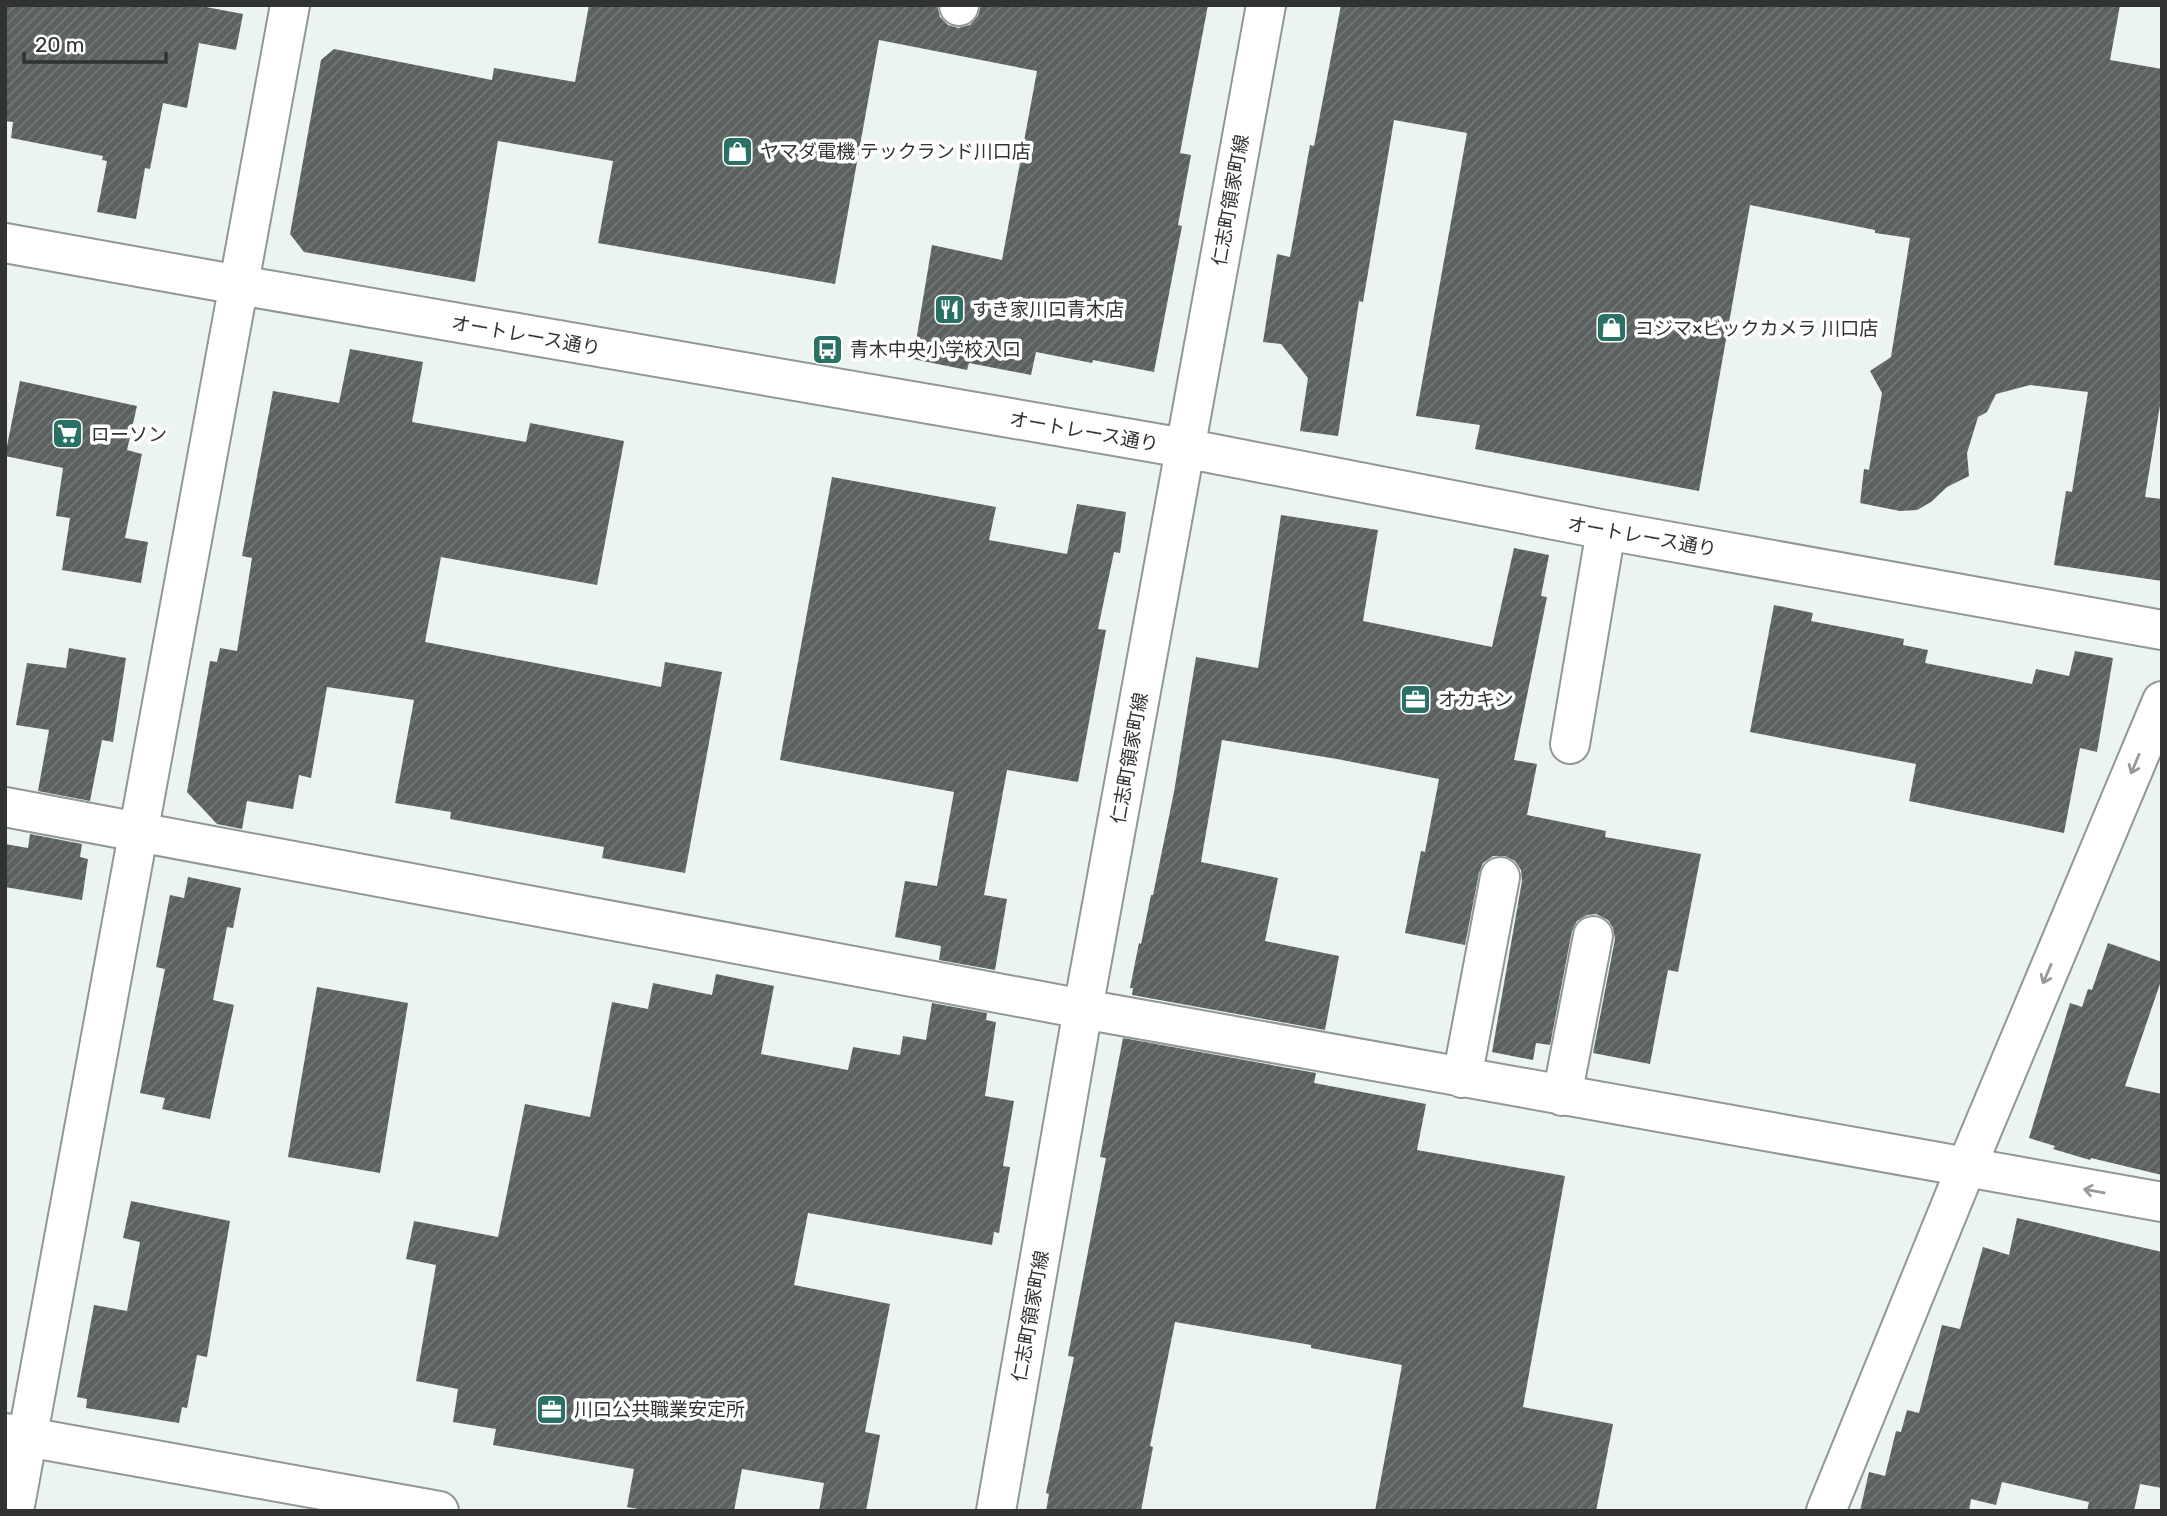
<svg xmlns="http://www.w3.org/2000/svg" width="2167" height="1516" font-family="Rubik,'Noto Sans JP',sans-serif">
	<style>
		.building { fill: url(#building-hatch) }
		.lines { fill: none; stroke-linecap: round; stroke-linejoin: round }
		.minor-casing { stroke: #909795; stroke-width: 42 }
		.minor { stroke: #fff; stroke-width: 38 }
		.oneway { stroke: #989998 }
		.labels { text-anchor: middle; stroke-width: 7; stroke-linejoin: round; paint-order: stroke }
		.poi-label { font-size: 19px; fill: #303332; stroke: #fff; text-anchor: start }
		.street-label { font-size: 19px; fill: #303332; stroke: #fff }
	</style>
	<defs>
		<pattern id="building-hatch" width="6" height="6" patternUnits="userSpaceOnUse" patternTransform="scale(1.75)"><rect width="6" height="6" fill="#5a6160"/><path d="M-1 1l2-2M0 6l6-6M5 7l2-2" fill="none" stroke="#747978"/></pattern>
	</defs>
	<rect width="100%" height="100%" fill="#ecf4f2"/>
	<!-- building -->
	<path class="building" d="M5,5H207L206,7L243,14L236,50L199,43L187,108L163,103L150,169L145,168L136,219L97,212L107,161L102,160L103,156L11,138L13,122L5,121Z
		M589,5H937L940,17L948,25L958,28L970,25L978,16L981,5H1208L1180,153L1191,155L1178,225L1182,226L1154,372L1093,360L1092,363L1036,352L1031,375L969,363L967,370L913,359L932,245L1002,260L1037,71L879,40L835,284L598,243L613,161L498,141L475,282L304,252L290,234L321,60L334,49L492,80L494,68L575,82Z
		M1341,5H2120L2110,60L2162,69V393L2145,497L2162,499V581L2054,565L2066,491L2072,492L2088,392L2030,385L1996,394L1987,412L1978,417L1967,453L1969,476L1947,487L1931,502L1917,510L1900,511L1860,503L1864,469L1869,470L1882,393L1870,371L1891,357L1910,238L1875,233V230L1750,205L1699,491L1475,449L1480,425L1416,416L1467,133L1394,120L1363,302L1359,301L1338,436L1300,431L1308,378L1281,344L1263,342L1277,254L1290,257L1310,145L1314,146Z
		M350,349L423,362L412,422L526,442L530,423L624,441L597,585L441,557L425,642L661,687L665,662L722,672L685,873L602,858L604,847L450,819L451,812L395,803L414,700L327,687L311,778L299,775L293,809L247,801L242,829L217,824L187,792L210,661L217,662L220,648L237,651L252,558L242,556L273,391L339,403Z
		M20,381L137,406L127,450L142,454L125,538L148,542L141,583L62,570L70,518L56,516L63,468L5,456Z
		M832,477L996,507L989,540L1067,554L1077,504L1126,512L1120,553L1114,552L1098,629L1106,630L1078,782L1007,770L984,895L1007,899L995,970L939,960L941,946L895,937L905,881L937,886L954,792L780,760Z
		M1281,515L1378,530L1363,621L1492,647L1514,548L1549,555L1541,596L1547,597L1514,760L1537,764L1527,815L1606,831L1605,837L1701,854L1678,972L1668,970L1650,1064L1593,1053L1615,939L1613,928L1608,920L1596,914L1587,915L1577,921L1572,931L1550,1045L1536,1043L1533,1060L1492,1052L1522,881L1521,870L1515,861L1505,856H1493L1483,863L1479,873L1465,945L1405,933L1421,851L1425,852L1439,779L1337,759L1222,740L1201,862L1278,878L1265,941L1339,956L1325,1030L1132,995L1133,988H1130L1139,943L1141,944L1151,895H1153L1174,792L1196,657L1258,668Z
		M1774,605L1813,613L1811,621L1904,639L1903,645L1928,650L1925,663L2032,684L2036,669L2069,676L2075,651L2113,658L2097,752L2080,748L2064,833L1909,801L1916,764L1750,732Z
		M69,648L126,658L113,742L102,740L90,801L38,791L49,730L16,725L27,663L66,668Z
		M30,834L82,844L80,857L88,859L82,900L5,887V844L28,848Z
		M188,877L241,888L233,928L227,927L213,1000L234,1005L210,1119L162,1109L165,1098L140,1093L165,969L156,967L170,895L184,898Z
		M2108,943L2162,962V978L2125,1086L2162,1094V1175L2091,1158L2090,1160L2053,1149L2055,1146L2029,1138L2070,1003L2082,1007L2088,989L2092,990Z
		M716,974L774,986L761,1054L848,1070L853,1047L900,1055L903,1036L926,1040L932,1003L987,1013L986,1020L996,1022L985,1096L1014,1101L1003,1166L1010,1167L999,1233L994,1232L992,1245L808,1213L794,1285L890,1304L865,1432L880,1435L866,1511H819L824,1483L742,1469L734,1511H649L627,1507L634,1469L493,1445L496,1429L453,1422L458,1389L416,1381L436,1265L406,1259L414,1221L498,1237L525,1104L590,1117L612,1002L648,1009L653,983L712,995Z
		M317,987L408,1003L380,1173L288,1157Z
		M1123,1038L1316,1073L1314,1083L1426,1104L1417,1150L1565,1176L1523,1407L1613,1424L1596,1511H1375L1402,1365L1311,1348V1345L1175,1322L1150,1446L1153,1447L1141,1511H1046L1049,1494L1046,1493L1074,1357L1068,1356L1106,1158L1100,1157Z
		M131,1201L230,1221L207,1357L197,1355L187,1408L182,1407L179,1423L86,1408L87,1399L77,1397L94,1305L127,1311L140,1242L123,1238Z
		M2017,1218L2162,1252V1488L2140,1484L2134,1511H2087L2089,1502L2002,1482L1996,1505L1971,1499L1969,1511H1860L1869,1472L1885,1476L1896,1431L1901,1432L1907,1410L1919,1413L1942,1325L1960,1329L1983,1247L2009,1255Z"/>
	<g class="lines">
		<defs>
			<path id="minor" d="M959,6V5
				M5,243L239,285L1184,448L1606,530L2162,630
				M1570,744L1606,530
				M5,807L1083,1009L2162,1202
				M1462,1078L1500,877
				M1562,1096L1593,936
				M5,1433L439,1511
				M14,1511L290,5
				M996,1511L1083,1009L1266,5
				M1826,1511L1966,1168L2162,701"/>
		</defs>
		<!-- minor casing -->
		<use href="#minor" class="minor-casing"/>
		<!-- minor -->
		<use href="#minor" class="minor"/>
	</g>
	<!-- one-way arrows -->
	<defs><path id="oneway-shaft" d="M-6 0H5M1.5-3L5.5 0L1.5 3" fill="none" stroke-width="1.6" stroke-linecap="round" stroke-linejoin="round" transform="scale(1.75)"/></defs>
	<g class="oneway">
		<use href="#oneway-shaft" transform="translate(2135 764) rotate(113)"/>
		<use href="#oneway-shaft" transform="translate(2047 974) rotate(113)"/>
		<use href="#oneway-shaft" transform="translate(2094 1191) rotate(-170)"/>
	</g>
	<!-- icons -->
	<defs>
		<symbol id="shop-square" viewBox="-11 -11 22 22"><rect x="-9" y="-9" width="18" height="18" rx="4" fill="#297065" stroke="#fff"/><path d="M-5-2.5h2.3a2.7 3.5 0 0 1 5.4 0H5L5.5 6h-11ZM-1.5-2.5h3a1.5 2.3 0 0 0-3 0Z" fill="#fff"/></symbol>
		<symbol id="restaurant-square" viewBox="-11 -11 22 22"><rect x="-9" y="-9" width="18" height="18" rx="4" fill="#297065" stroke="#fff"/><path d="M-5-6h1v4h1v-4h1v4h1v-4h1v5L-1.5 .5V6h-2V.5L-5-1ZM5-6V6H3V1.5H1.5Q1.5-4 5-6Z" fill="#fff"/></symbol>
		<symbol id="bus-square" viewBox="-11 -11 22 22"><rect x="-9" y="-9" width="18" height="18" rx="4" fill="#297065" stroke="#fff"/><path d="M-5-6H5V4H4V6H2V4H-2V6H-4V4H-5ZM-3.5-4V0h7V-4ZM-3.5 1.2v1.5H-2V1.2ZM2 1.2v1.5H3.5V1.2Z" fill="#fff"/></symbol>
		<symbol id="supermarket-square" viewBox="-11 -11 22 22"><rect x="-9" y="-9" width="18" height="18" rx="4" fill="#297065" stroke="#fff"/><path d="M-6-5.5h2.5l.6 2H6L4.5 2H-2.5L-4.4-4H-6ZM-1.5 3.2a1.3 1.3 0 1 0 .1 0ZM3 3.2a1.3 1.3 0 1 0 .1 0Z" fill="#fff"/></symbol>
		<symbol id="office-square" viewBox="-11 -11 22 22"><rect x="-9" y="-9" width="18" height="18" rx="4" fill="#297065" stroke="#fff"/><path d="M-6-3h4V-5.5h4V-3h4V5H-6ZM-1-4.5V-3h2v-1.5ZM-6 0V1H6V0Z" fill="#fff"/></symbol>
	</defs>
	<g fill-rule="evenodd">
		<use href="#shop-square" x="720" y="134" width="35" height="35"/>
		<use href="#restaurant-square" x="932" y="292" width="35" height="35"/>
		<use href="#shop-square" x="1594" y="310" width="35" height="35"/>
		<use href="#bus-square" x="810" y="332" width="35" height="35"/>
		<use href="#supermarket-square" x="50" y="416" width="35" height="35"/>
		<use href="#office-square" x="1398" y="682" width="35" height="35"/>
		<use href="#office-square" x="534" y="1392" width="35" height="35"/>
	</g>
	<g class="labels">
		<!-- poi labels -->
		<g class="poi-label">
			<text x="760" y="158">ヤマダ電機 テックランド川口店</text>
			<text x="972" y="316">すき家川口青木店</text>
			<text x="1635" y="335">コジマ×ビックカメラ 川口店</text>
			<text x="850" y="356">青木中央小学校入口</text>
			<text x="91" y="441">ローソン</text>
			<text x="1438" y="706">オカキン</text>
			<text x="574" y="1416">川口公共職業安定所</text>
		</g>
		<!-- street labels -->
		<g class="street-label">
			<text transform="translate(1230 200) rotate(-80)" y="7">仁志町領家町線</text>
			<text transform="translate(526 335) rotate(10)" y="7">オートレース通り</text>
			<text transform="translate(1084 431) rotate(10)" y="7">オートレース通り</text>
			<text transform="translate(1642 536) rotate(10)" y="7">オートレース通り</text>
			<text transform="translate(1129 758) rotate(-80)" y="7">仁志町領家町線</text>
			<text transform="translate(1030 1316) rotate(-80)" y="7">仁志町領家町線</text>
		</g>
	</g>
	<!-- border -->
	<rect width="2167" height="1516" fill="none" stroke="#303332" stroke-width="14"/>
	<!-- scale -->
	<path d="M24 52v10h142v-10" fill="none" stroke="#303332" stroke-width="3.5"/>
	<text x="35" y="52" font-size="21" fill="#303332" stroke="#ffffff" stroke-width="5" paint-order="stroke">20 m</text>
</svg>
